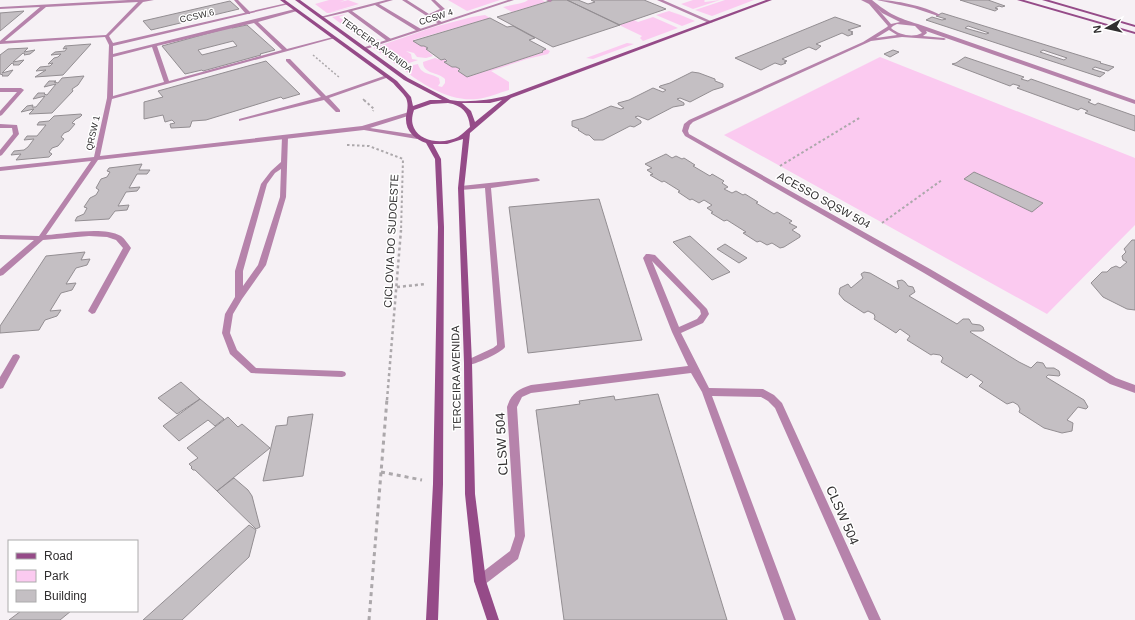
<svg xmlns="http://www.w3.org/2000/svg" width="1135" height="620" font-family="Arial,sans-serif">
	<style>
		.green { fill: #fbcaf0 }
		.building { fill: #c4bfc3; stroke: #938e92; fill-rule: evenodd }
		.lines { fill: none; stroke-linecap: round; stroke-linejoin: round }
		.path-far3 { stroke: #aca8ab; stroke-width: 1.5; stroke-dasharray: 2 2; stroke-linecap: butt }
		.path-far2 { stroke: #aca8ab; stroke-width: 2; stroke-dasharray: 2.5 2.5; stroke-linecap: butt }
		.path-far1 { stroke: #aca8ab; stroke-width: 2.5; stroke-dasharray: 3 3; stroke-linecap: butt }
		.path { stroke: #aca8ab; stroke-width: 3; stroke-dasharray: 4 4; stroke-linecap: butt }
		.lane { fill: #b683ab; fill-rule: evenodd }
		.street { fill: #b683ab; fill-rule: evenodd }
		.secondary { fill: #954b88; fill-rule: evenodd }
		.labels { text-anchor: middle; stroke-width: 3; stroke-linejoin: round; paint-order: stroke }
		.far-street-label { font-size: 9px; fill: #302e2f; stroke: #fff }
		.street-label { font-size: 11px; fill: #302e2f; stroke: #fff }
		.near-street-label { font-size: 13px; fill: #302e2f; stroke: #fff }
	</style>
	<rect width="100%" height="100%" fill="#f6f1f5"/>
	<!-- green -->
	<path class="green" d="M329,0H345L340,2L348,0L359,4L328,13L376,1L330,13H327L315,4Z
		M448,0H500L467,11Z
		M528,0H542L546,2L512,12L503,7C510,5 526,3 528,0Z
		M693,0H705L704,1L705,2L720,0L693,9L681,4Z
		M725,0H754L712,16L695,10Z
		M669,11L680,15L671,11L695,21L682,26L656,15Z
		M346,14L339,17L371,40L381,39L367,43L332,17Z
		M485,15L490,18L413,40L421,46H424L428,48L426,49L433,56L426,58L417,57L414,53L406,51L411,54L412,59L418,60L400,66H398L373,48L434,27L472,17Z
		M645,16L634,20L638,22L653,17L678,28L643,41L640,38L642,36L619,25L597,32Z
		M627,43L634,44L593,59L586,58Z
		M546,49L550,51L548,54L527,59L491,71L509,82V90C498,93 488,98 477,99C449,102 422,84 401,68L418,64C421,75 431,73 439,78L440,83L438,86L442,87L445,83V79C438,72 423,74 423,62L435,58L441,60L445,59L447,61L445,62L452,67H456L460,69L458,71L468,77L543,52L542,51Z
		M880,57L1135,158V225L1047,314L724,135Z"/>
	<!-- building -->
	<path class="building" d="M553,0H567L620,25L553,47L497,17Z
		M567,0H578L588,4L595,2L591,0H644L666,9L619,25Z
		M960,0H988L1005,6L1002,7L999,6L995,8L998,9L995,11Z
		M230,1L239,9L151,30L143,21Z
		M24,11L0,31V13Z
		M942,13L1101,62L1100,63L1114,67L1108,71L1095,67L1092,69L1105,73L1100,77L926,20L932,17L942,20L946,19L936,16ZM968,26L989,33L986,34L965,28ZM1043,50L1067,58L1064,60L1040,52Z
		M835,17L861,26L848,30L853,32L851,33L853,34L848,36L842,33L816,44L821,46L816,50L809,47L782,59L787,61L784,62L786,63L781,65L775,63L761,70L735,58Z
		M490,18L507,27L513,26L535,38L529,40L546,49L542,51L543,52L467,77L458,71L460,69L456,67H452L444,62L447,61L445,59L441,60L426,49L428,48L424,46H421L413,41Z
		M247,25L275,50L260,54L261,55L203,71L202,70L185,74L162,46L231,27L232,28ZM233,41L237,46L202,55L198,50Z
		M91,44L63,75L35,77L46,70L36,71L40,67L50,66L53,63L48,64L54,58L58,57L61,54L51,55L55,52L65,51L67,48L63,49L65,46Z
		M28,48L24,52L35,50L30,54L24,55L25,54L23,53L13,62L24,60L19,65H13L14,64L12,63L2,73L13,70L8,76H2L3,75L0,74V55L8,49Z
		M893,50L899,52L890,57L884,54Z
		M965,57L1024,77L1021,79L1028,81L1031,79L1091,100L1088,102L1095,105L1098,103L1135,116V131L1085,113L1088,111L1081,108L1078,110L1017,88L1020,86L1013,84L1010,86L952,64L956,63Z
		M266,61L300,94L283,99L281,97L206,120L192,121L190,127L171,128L170,124L175,123L172,120L165,122L163,115L144,119V102L163,97L158,91Z
		M692,72L699,73L715,79V81L723,84V87L713,90L690,102L680,98L677,99L684,103V105L673,107L648,120L638,116L635,117L641,121V123L634,127L630,126L603,140H594L589,135H586L578,130L579,129L572,126V121L584,118L611,106L621,109L624,108L618,104V103L629,100L653,88L663,92L666,90L659,87L660,86L670,83Z
		M84,76L78,85L72,89L73,91L52,113L29,114L34,109L21,112L27,106L33,105L32,107H36L45,96L33,99L38,93H45L44,94L47,95L56,84L44,87L49,81H56L54,82L58,83L62,78Z
		M81,114L82,115L80,117L76,119L72,123L75,124L69,131L64,133L61,137L64,139L58,146L52,148L49,152L52,154L49,157L16,160L21,154L11,155L14,151L24,150L28,147L34,139L24,140L27,136H37L46,125H37L39,122L49,121L54,116Z
		M666,154L672,158L676,156L682,159L684,158L695,165L693,166L710,176L712,174L724,181L722,183L728,187L724,189L732,193L736,191L743,195L745,194L758,202L756,203L774,214L777,212L792,221L789,223L797,227L792,230L800,235V237L784,247L780,248L772,243L767,245L760,241L757,242L743,233L746,232L727,220L724,221L711,213L713,212L707,208L712,205L704,200L699,203L692,199L690,200L678,192L680,191L664,181L662,182L650,175L653,174L647,170L652,168L645,164Z
		M142,164L139,170H150L147,174H137L129,188L140,187L137,191L126,192L118,206L129,205L127,210L115,211L109,219L75,221L77,217L84,214L87,208L84,207L90,198L96,195L99,190L96,188L101,179L107,177L110,172L107,171L109,168Z
		M974,172L1043,203L1032,212L964,179Z
		M599,199L642,340L528,353L509,207Z
		M690,236L730,272L712,280L673,242Z
		M1132,240H1135V310L1127,309L1103,297L1091,283L1102,272H1107L1111,268L1116,266L1120,268L1127,262L1123,260L1122,256L1126,252L1124,249Z
		M725,244L747,258L739,263L717,249Z
		M85,252L81,260L90,259L87,265L76,268L66,284L76,283L72,290L61,293L50,311L61,310L57,316L45,320L39,330L0,333V326L46,256Z
		M864,272L870,273L898,289L899,288L897,281L902,280L905,282L908,286L913,287L915,292L909,296L957,324L963,319H969L972,324L980,325L983,327L984,330L982,331H971L970,332L1019,362L1031,368L1037,362L1043,363L1046,368H1054L1059,371L1060,375L1059,376L1048,375L1046,377L1084,400L1088,407L1086,409L1078,407L1067,420L1073,423L1072,431L1062,433L1044,428L1019,412L1020,409L1018,405L1013,402L1007,404L979,386L983,382L971,374L967,378L941,362L943,358L940,355L933,354L931,355L907,340L910,336L900,329L896,333L874,319L875,317L874,314L868,311L864,313L844,300L839,294L840,288L848,284L851,288L863,278L861,274Z
		M181,382L200,399L177,414L158,398Z
		M658,394L727,620H564L536,410L580,404L579,401L614,396L615,400Z
		M200,399L224,419L215,426L208,420L179,441L163,426Z
		M313,414L303,476L263,481L276,426L287,425L288,417Z
		M228,417L238,427L242,424L270,448L217,491L195,470H193L191,468L192,467L189,464L198,458L187,448Z
		M234,478L248,490L252,496L260,527L256,529L217,491Z
		M249,525L256,530L249,557L182,620H143Z
		M21,611H71L60,620H9Z"/>
	<g class="lines">
		<!-- path-far3 -->
		<path class="path-far3" d="M313,55L340,78
			M363,99L365,101"/>
		<!-- path-far2 -->
		<path class="path-far2" d="M364,100L374,109L373,111
			M347,145L369,146L403,159L401,231
			M780,166L861,117
			M882,223L942,180"/>
		<!-- path-far1 -->
		<path class="path-far1" d="M397,287L426,284
			M387,400L401,230"/>
		<!-- path -->
		<path class="path" d="M381,472L422,480
			M369,620L387,399"/>
		<!-- lane -->
		<path class="lane" d="M234,0H238L250,12V14H246Z
			M386,0H393L379,4L421,29V31H417L375,5L352,11L391,39V41H387L348,12L322,18L320,17Z
			M402,0H407L429,14L440,9L431,0H435L445,9L441,13L432,15L443,23L439,24Z
			M546,0H551L552,1L550,2Z
			M877,0C895,0 925,6 940,15L938,16L914,8Z
			M286,59H290L326,96L384,76L389,77L329,98L340,110V112H336L324,100L239,121V119L321,97L286,61Z
			M285,135L288,137L286,197L266,265L242,299L233,314L230,333L237,350L256,368L342,371L345,372L346,374L345,376L342,377L251,373L230,354L222,333L225,314L235,297V271L261,184L271,171L281,162L282,137ZM281,169L280,197L258,265L243,286V271L267,184L275,173Z
			M537,178L540,180L539,181L491,188L505,347C501,353 471,367 465,365L464,363L465,361L493,348L497,345V343L485,188L461,190L458,188L461,186Z"/>
		<!-- street -->
		<path class="street" d="M128,0H154L143,2L109,36L113,43L287,3L289,4L113,46V54L295,9H297V11L258,22L287,49L333,37L335,38L112,99L100,156L362,126L409,112L411,113V115L370,128L417,135L420,137L417,139L364,130L98,160L46,235C67,234 102,226 121,236C125,239 128,244 131,248L95,313L92,314L88,311L123,248L116,240L107,237L89,236L43,240L3,275L0,276V269L34,240L0,239V235L39,236L91,161L0,171V167L94,157L107,98L109,45L105,37L0,44V41L40,7L0,9V7ZM138,2L106,35L5,41L46,7ZM254,23L282,50L169,81L157,46ZM152,47L164,82L113,96V57Z
			M508,0H514L366,49L362,48Z
			M657,0H663L713,22L709,23Z
			M861,0H872C889,14 898,18 918,24L1135,100V104L926,31L927,33L923,36L944,38L946,39L944,40L902,37L871,41L693,122L690,125L688,131L689,134L930,269L1116,378L1135,385V393L1110,384L924,273L685,136L682,131L684,124L689,120L863,42L887,27L888,26L869,4ZM877,8L882,13L900,22L891,24ZM897,24L915,26L922,33C913,38 899,35 891,28L893,26ZM889,30L897,35L876,38Z
			M0,88H21L24,90L2,115L0,116V111L17,92H0Z
			M0,124L17,125L19,134L2,155L0,156V150L13,134L12,128H0Z
			M646,254H649L655,255L707,309L709,314L703,323L681,333L709,388L763,389L774,395L782,403L881,620H869L775,408L768,401L761,397L712,396L796,620H784L702,392L691,373L531,393L522,397L517,407L525,536L518,559L484,585L480,587L476,585L474,581L476,577L510,551L515,536L507,407C511,394 518,389 531,385L688,366L672,332L643,258ZM652,261L700,310L701,314L697,319L679,327Z
			M16,354L19,355L20,357L3,388L0,389V377L13,355Z"/>
		<!-- secondary -->
		<path class="secondary" d="M280,0H285L397,81L411,97L413,106L430,100H442L404,80L295,0H300L408,78L450,100C467,103 489,100 506,96L766,0H772L511,98L470,133L464,188L472,363L475,494L486,581L499,620H487L474,581L465,494L464,363L458,188L463,139L447,144H433L441,159L444,227L443,484L438,620H426L433,484L438,227L435,159L426,143C415,139 405,131 406,117C407,110 409,105 406,98C403,93 397,88 393,83ZM502,100L475,122L471,111L462,103H490ZM448,103C462,105 469,113 470,127C466,130 463,134 458,137C445,144 421,143 414,128C411,122 412,116 414,110L431,104Z
			M1017,0H1024L1135,32V34Z
			M1042,0H1049L1135,25V27Z"/>
	</g>
	<g class="labels">
		<!-- far-street labels -->
		<g class="far-street-label">
			<text transform="translate(197 16) rotate(-13)" y="3">CCSW 6</text>
			<text transform="translate(436 17) rotate(-18)" y="3">CCSW 4</text>
			<text transform="translate(377 45) rotate(36)" y="3">TERCEIRA AVENIDA</text>
			<text transform="translate(93 133) rotate(-77)" y="3">QRSW 1</text>
		</g>
		<!-- street labels -->
		<g class="street-label">
			<text transform="translate(824 200) rotate(29)" y="4">ACESSO SQSW 504</text>
			<text transform="translate(391 241) rotate(-87)" y="4">CICLOVIA DO SUDOESTE</text>
			<text transform="translate(456 378) rotate(-91)" y="4">TERCEIRA AVENIDA</text>
		</g>
		<!-- near-street labels -->
		<g class="near-street-label">
			<text transform="translate(501 444) rotate(-93)" y="5">CLSW 504</text>
			<text transform="translate(843 515) rotate(66)" y="5">CLSW 504</text>
		</g>
	</g>
	<!-- legend -->
	<rect x="8" y="540" width="130" height="72" fill="#ffffff" stroke="#acabac"/>
	<rect x="16" y="553" width="20" height="6" fill="#954b88" stroke="#acabac"/>
	<text x="44" y="560" font-size="12" fill="#302e2f">Road</text>
	<rect x="16" y="570" width="20" height="12" fill="#fbcaf0" stroke="#acabac"/>
	<text x="44" y="580" font-size="12" fill="#302e2f">Park</text>
	<rect x="16" y="590" width="20" height="12" fill="#c4bfc3" stroke="#acabac"/>
	<text x="44" y="600" font-size="12" fill="#302e2f">Building</text>
	<!-- north arrow -->
	<g transform="translate(1107 28) rotate(262)" stroke="#ffffff" stroke-width="3" paint-order="stroke">
	<path d="M0-3L7 15L0 10L-7 15Z" fill="#302e2f"/>
	<text y="-6" font-size="11" font-weight="bold" text-anchor="middle" fill="#302e2f">N</text>
	</g>
</svg>
